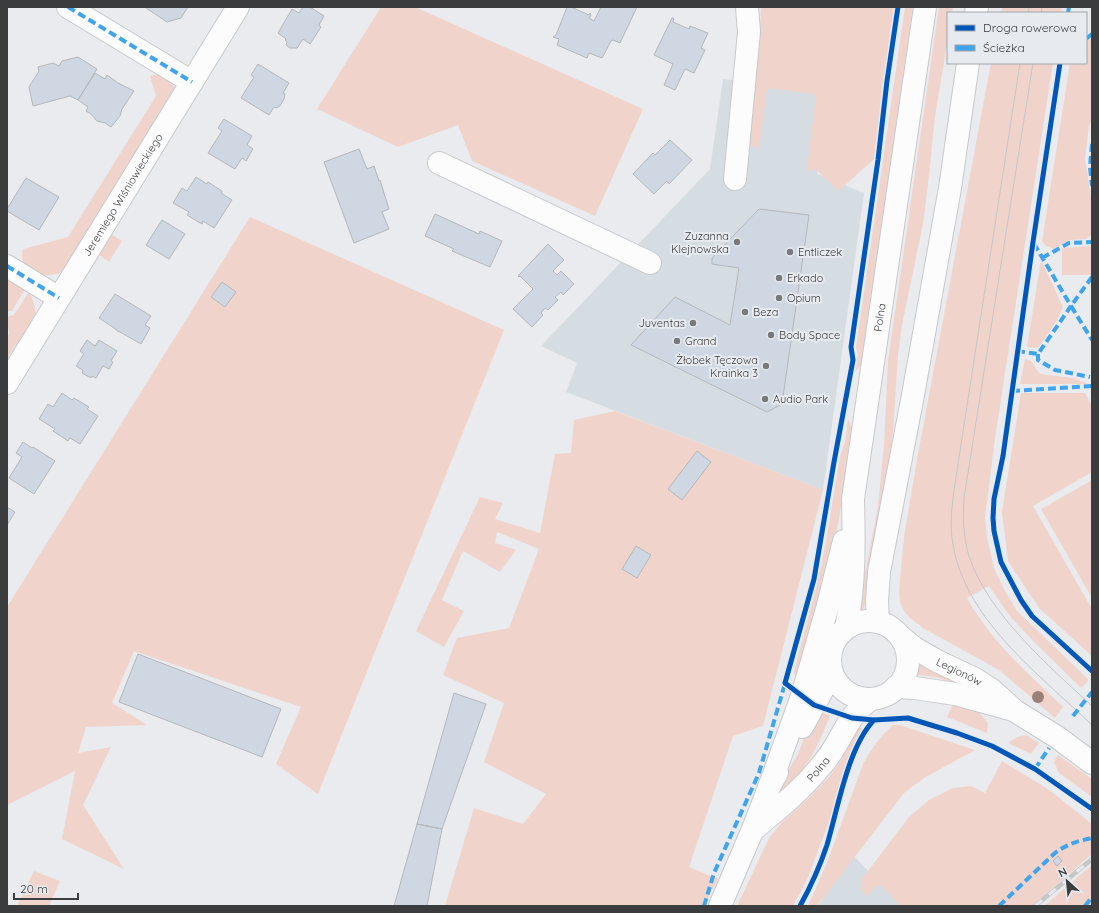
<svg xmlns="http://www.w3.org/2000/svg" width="1099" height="913" font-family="Quicksand,sans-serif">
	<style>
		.built { fill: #d6dde2 }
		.green { fill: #f0d4cb }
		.building { fill: #ced7e2; stroke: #b5b7b9 }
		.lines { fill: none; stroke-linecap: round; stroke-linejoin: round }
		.minor-casing { stroke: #c7c9cb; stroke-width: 24 }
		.minor { stroke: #fcfcfc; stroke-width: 22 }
		.tram { stroke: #c6c6c7; stroke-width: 1 }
		.rail-casing { stroke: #c6c6c7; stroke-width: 4.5 }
		.rail { stroke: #e7ebf0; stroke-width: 3; stroke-dasharray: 9; stroke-linecap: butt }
		.quiet { stroke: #3fa4ec; stroke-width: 4; stroke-dasharray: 8 4; stroke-linecap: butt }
		.cycleway-casing { stroke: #e7ebf0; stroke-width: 8 }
		.cycleway { stroke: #0057b8; stroke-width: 5 }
		.tree { fill: #9a8076 }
		.poi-dot { fill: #77797c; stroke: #e7ebf0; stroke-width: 1.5 }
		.labels { text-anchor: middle; stroke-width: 4; stroke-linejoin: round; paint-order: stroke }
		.street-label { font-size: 11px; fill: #3a3c3e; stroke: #e7ebf0 }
		.poi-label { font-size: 11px; fill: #3a3c3e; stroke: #e7ebf0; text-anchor: start }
	</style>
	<rect width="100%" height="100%" fill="#e9ebee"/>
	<!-- built -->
	<path class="built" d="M723,79L828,91L817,174L864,193L823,490L566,392L577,363L541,346L710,169Z
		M852,854L902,906H818Z"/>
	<!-- green -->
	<path class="green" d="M381,7H415L643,109L595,216L472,161L458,125L398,147L317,109Z
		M761,7H894L882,93L874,159L839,191L814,168L812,172L807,170L816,94L767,88L759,148L746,144L759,50Z
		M905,7H913L861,365L855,372L858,354L856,348Z
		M939,7H953L952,13H948V38L935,116L928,184L923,224L902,325L898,355L893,433L866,600L861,616L859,612L861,595L878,506L884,445L888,361Z
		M1002,7H1062L1061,13H1001Z
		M1092,38V120L1089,125L1085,159L1092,203V234L1086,239L1069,240L1054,249L1046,246L1042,241L1070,63H1086V42Z
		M991,63H1053L995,438L985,518L987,537L994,568L1003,587L1017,611L1089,680L1081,688L1032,640L1009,615L989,586L967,598C991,642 1028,673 1063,707L1055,718L999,670L923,628L910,618L904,611L900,602L899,590L904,537L918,454Z
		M163,73L176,89L63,272C43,278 41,275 24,266L22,258L23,249L68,237L156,96L150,76Z
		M250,217L504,330L318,794L276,764L301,707L134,651L112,703L147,725L86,727L78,753L111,747L83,805L124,869L62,839L75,771L7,805V607Z
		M109,233L122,241L109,262L96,252Z
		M1091,246V275H1062V248Z
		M1041,260L1063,307L1056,322L1038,348L1027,347Z
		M7,278L25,289L12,311H7Z
		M29,292C41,313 34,323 23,342L16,344L7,359V337L9,334L7,317L14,315Z
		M1025,359L1031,361L1040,374L1073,378L1089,384H1020Z
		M1021,393H1085L1092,406V472L1033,506L1092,609V656L1039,608L1008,561L1002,512Z
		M615,411L823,490L763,726L733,736L689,867L718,879L704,906H445L474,808L523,824L546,794L484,762L504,703L443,675L457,638L509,628L539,549L497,532L495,543L516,550L500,572L463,551L442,600L464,611L444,647L416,631L480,497L503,503L495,519L540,533L555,454L571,453L574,420Z
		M848,419L853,430L838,525L799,678L795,676L794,671L816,588L826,542L840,456L845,442Z
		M1092,480V598L1041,509Z
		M916,656L976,691L936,677L912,674Z
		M953,704L974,712L976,709L988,723L987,733L947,717Z
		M815,709L830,716C820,741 809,765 790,785C784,792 780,798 771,800L798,754Z
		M893,725H900L975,750L924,778L904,793L817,906H808L827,863L863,764C871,750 880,736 893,725Z
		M859,727L864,729L807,880L793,906H737L769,838L783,821L811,796L829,777L842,759L853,731Z
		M1026,735L1039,743L1031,754L1008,743L1017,737Z
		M1058,755L1092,779V797L1059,773L1054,762Z
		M1002,761L1048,789L1092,824V854L1032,906H900L880,884L866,896L861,888V880L909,817L929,800L953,788L971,786L985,793Z
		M1092,865V906H1044Z
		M34,871L60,881L49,906H17Z"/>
	<!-- building -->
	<path class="building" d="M147,7H188L181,18L167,22L146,8Z
		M303,7H310L324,16L319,25L321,27L310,44L303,39L297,48H290L286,45L287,42L285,40L286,39L278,33L292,9L299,13Z
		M567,7H571L589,15L590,13L591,15L589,18L594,21L601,7H637L620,43L613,40L611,41L602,58L589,53L587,58L557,45L559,39L553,37L556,35Z
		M672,18H674L673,22L689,29L690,26L708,33L701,48L705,50L694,73L685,69L675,90L664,85L673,64L654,55Z
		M78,57L97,69L78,100L70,96L33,106L29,87L39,71L38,67L53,63L59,66L62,61Z
		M258,64L289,83L283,93L285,94L284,99L280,106L276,108L274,107L269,115L241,98L254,77L251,75Z
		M95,73L105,79L107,75L118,83L134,91L122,109L120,116L111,127L105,123L97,121L91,114L86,111L88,107L78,100Z
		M224,119L252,136L247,145L253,149L246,161L242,158L235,169L208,153L222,131L218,128Z
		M670,140L692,160L669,184L667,181L654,194L633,174L653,153L655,155Z
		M359,149L367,169L374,166L379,181L380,180L389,209L382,212L389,229L354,243L324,162Z
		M196,177L207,184L208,182L222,191L221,193L232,200L214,228L203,221L202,224L187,215L189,212L173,203L182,188L187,191Z
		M26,178L59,197L39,230L7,211V209Z
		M759,209L809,215L782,404L767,412L631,345L675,297L730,325L739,268L712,264V258Z
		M435,214L479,234L480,231L502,241L490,267L452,251L454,249L425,236Z
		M162,220L185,234L169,259L146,245Z
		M548,244L564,260L553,271L557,275L561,271L574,284L563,295L561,292L555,297L558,300L548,310L545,308L541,313L543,315L532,327L513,309L533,289L520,276L519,277L518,276Z
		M222,282L236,292L225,307L211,297Z
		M115,294L151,316L145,325L150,328L141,344L120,332L117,331V330L99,318Z
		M87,340L95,346L99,340L117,351L111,361L113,362L109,369L103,366L96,378L92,376L91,378L82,373L83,370L76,366L84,354L80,351Z
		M62,393L72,400L74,398L89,407L87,409L98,416L80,444L70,438L68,441L53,431L55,429L39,419L48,404L53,407Z
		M23,442L32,448L33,447L55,461L34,494L9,478L22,457L16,453Z
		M697,451L711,462L682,500L668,489Z
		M7,507L15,512L7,525Z
		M636,546L651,555L637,578L622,569Z
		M138,654L281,709L262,757L119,702Z
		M454,693L486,704L442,829L417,824Z
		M417,824L442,829L427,906H394Z
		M1058,856L1062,861L1057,866L1053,861Z"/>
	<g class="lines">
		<defs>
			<g id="minor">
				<path d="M68,7L192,82"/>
				<path d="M976,13L977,7"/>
				<path d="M439,163L650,263"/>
				<path d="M735,179L749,32L747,7"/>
				<path d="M7,266L59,298"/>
				<path id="s1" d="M7,383L238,7"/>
				<circle cx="869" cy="660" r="39"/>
				<path d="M878,622L877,601L879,572L913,395L950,188L968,63"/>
				<path id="s2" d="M846,628C855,586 854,542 853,499L925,7"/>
				<path id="s3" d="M901,637L916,649L937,661L975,679L992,690L1015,711L1057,737L1092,763"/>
				<path d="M896,687L915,688L955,694L1013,710"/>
				<path d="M802,727L832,673"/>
				<path d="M770,785L802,696L827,609L844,541"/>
				<path id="s4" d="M754,829C782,806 810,783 831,753C838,742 844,730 851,719C856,711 863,705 871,699"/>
				<path d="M720,906L753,829L770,785L777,773"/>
			</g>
		</defs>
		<!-- minor casing -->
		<use href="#minor" class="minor-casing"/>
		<!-- minor -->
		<use href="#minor" class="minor"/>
		<!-- tram -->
		<path class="tram" d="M1028,13L1029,7
			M1041,13L1042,7
			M1020,63L954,490C952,506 950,522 952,538C962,618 1038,673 1092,725
			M1033,63L964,498C963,517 963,537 969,556C988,614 1049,666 1092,706"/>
		<defs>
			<path id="rail" d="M1035,906L1092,859"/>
		</defs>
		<!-- rail casing -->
		<use href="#rail" class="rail-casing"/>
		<!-- rail -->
		<use href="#rail" class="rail"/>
		<!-- quiet -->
		<path class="quiet" d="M68,7L192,82
			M1068,13L1069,7
			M1086,39L1092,34
			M1092,144L1090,167L1092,186
			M1042,258L1069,243L1092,242
			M7,266L59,298
			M1092,277L1071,306L1092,340
			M1017,351L1038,354L1071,306L1033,242
			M1038,354V360L1055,370L1090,377
			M1012,391L1092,386
			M1073,716L1092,692
			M1035,769L1049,748
			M704,906L714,873L759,773L786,680
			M999,906L1055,853C1067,844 1078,841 1092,838
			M1085,906L1092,897"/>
		<defs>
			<path id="cycleway" d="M898,7L887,81L878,160L851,347L853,360L834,462L814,579L785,683L814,705L852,718L874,720L908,718L957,733L992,746L1035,769L1092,809
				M1060,63L1033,242L1003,456L994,499L993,518L994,531L1001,562L1021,600L1032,616L1092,671
				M800,906C811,886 820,866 827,845C838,808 848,747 874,720"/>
		</defs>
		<!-- cycleway casing -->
		<use href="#cycleway" class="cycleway-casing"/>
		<!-- cycleway -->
		<use href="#cycleway" class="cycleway"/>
	</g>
	<!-- trees -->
	<circle class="tree" cx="1038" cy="697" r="6"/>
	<!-- markers -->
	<g class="poi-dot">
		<circle cx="737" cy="242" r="4"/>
		<circle cx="790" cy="252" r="4"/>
		<circle cx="779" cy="278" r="4"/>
		<circle cx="779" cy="298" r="4"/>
		<circle cx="745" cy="312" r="4"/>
		<circle cx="693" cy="323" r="4"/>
		<circle cx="771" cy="335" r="4"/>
		<circle cx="677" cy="341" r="4"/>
		<circle cx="766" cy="366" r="4"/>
		<circle cx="765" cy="399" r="4"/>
	</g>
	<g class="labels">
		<!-- street labels -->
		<g class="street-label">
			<text dy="4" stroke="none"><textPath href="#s1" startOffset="221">Jeremiego Wiśniowieckiego</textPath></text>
			<text dy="4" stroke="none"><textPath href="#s2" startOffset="313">Polna</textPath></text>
			<text dy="4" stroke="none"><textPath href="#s3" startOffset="68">Legionów</textPath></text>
			<text dy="4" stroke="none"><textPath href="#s4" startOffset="88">Polna</textPath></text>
		</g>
		<!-- poi labels -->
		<g class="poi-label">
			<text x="729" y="240" text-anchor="end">Zuzanna<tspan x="729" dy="13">Klejnowska</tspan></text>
			<text x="798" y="256">Entliczek</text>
			<text x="787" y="282">Erkado</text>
			<text x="787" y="302">Opium</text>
			<text x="753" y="316">Beza</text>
			<text x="685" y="327" text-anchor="end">Juventas</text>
			<text x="779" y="339">Body Space</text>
			<text x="685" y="345">Grand</text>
			<text x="758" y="364" text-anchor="end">Żłobek Tęczowa<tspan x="758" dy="13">Krainka 3</tspan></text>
			<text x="773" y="403">Audio Park</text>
		</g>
	</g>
	<!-- border -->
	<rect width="1099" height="913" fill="none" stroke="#3a3c3e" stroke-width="16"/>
	<!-- legend -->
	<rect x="947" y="12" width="140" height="52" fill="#e7ebf0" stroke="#a2a5a9"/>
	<rect x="955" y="25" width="20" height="6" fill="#0057b8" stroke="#a2a5a9"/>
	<text x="983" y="32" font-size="12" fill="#3a3c3e">Droga rowerowa</text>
	<rect x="955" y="45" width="20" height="6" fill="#3fa4ec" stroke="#a2a5a9"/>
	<text x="983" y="52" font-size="12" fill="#3a3c3e">Ścieżka</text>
	<!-- north arrow -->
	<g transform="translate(1067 881) rotate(333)" stroke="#e7ebf0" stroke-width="3" paint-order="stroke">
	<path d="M0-3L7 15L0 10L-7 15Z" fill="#3a3c3e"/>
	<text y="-6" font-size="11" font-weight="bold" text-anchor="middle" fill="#3a3c3e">N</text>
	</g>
	<!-- scale -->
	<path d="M14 893v6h64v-6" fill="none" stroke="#3a3c3e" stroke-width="2"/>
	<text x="20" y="893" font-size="12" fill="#3a3c3e" stroke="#e7ebf0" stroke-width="3" paint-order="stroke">20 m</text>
</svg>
